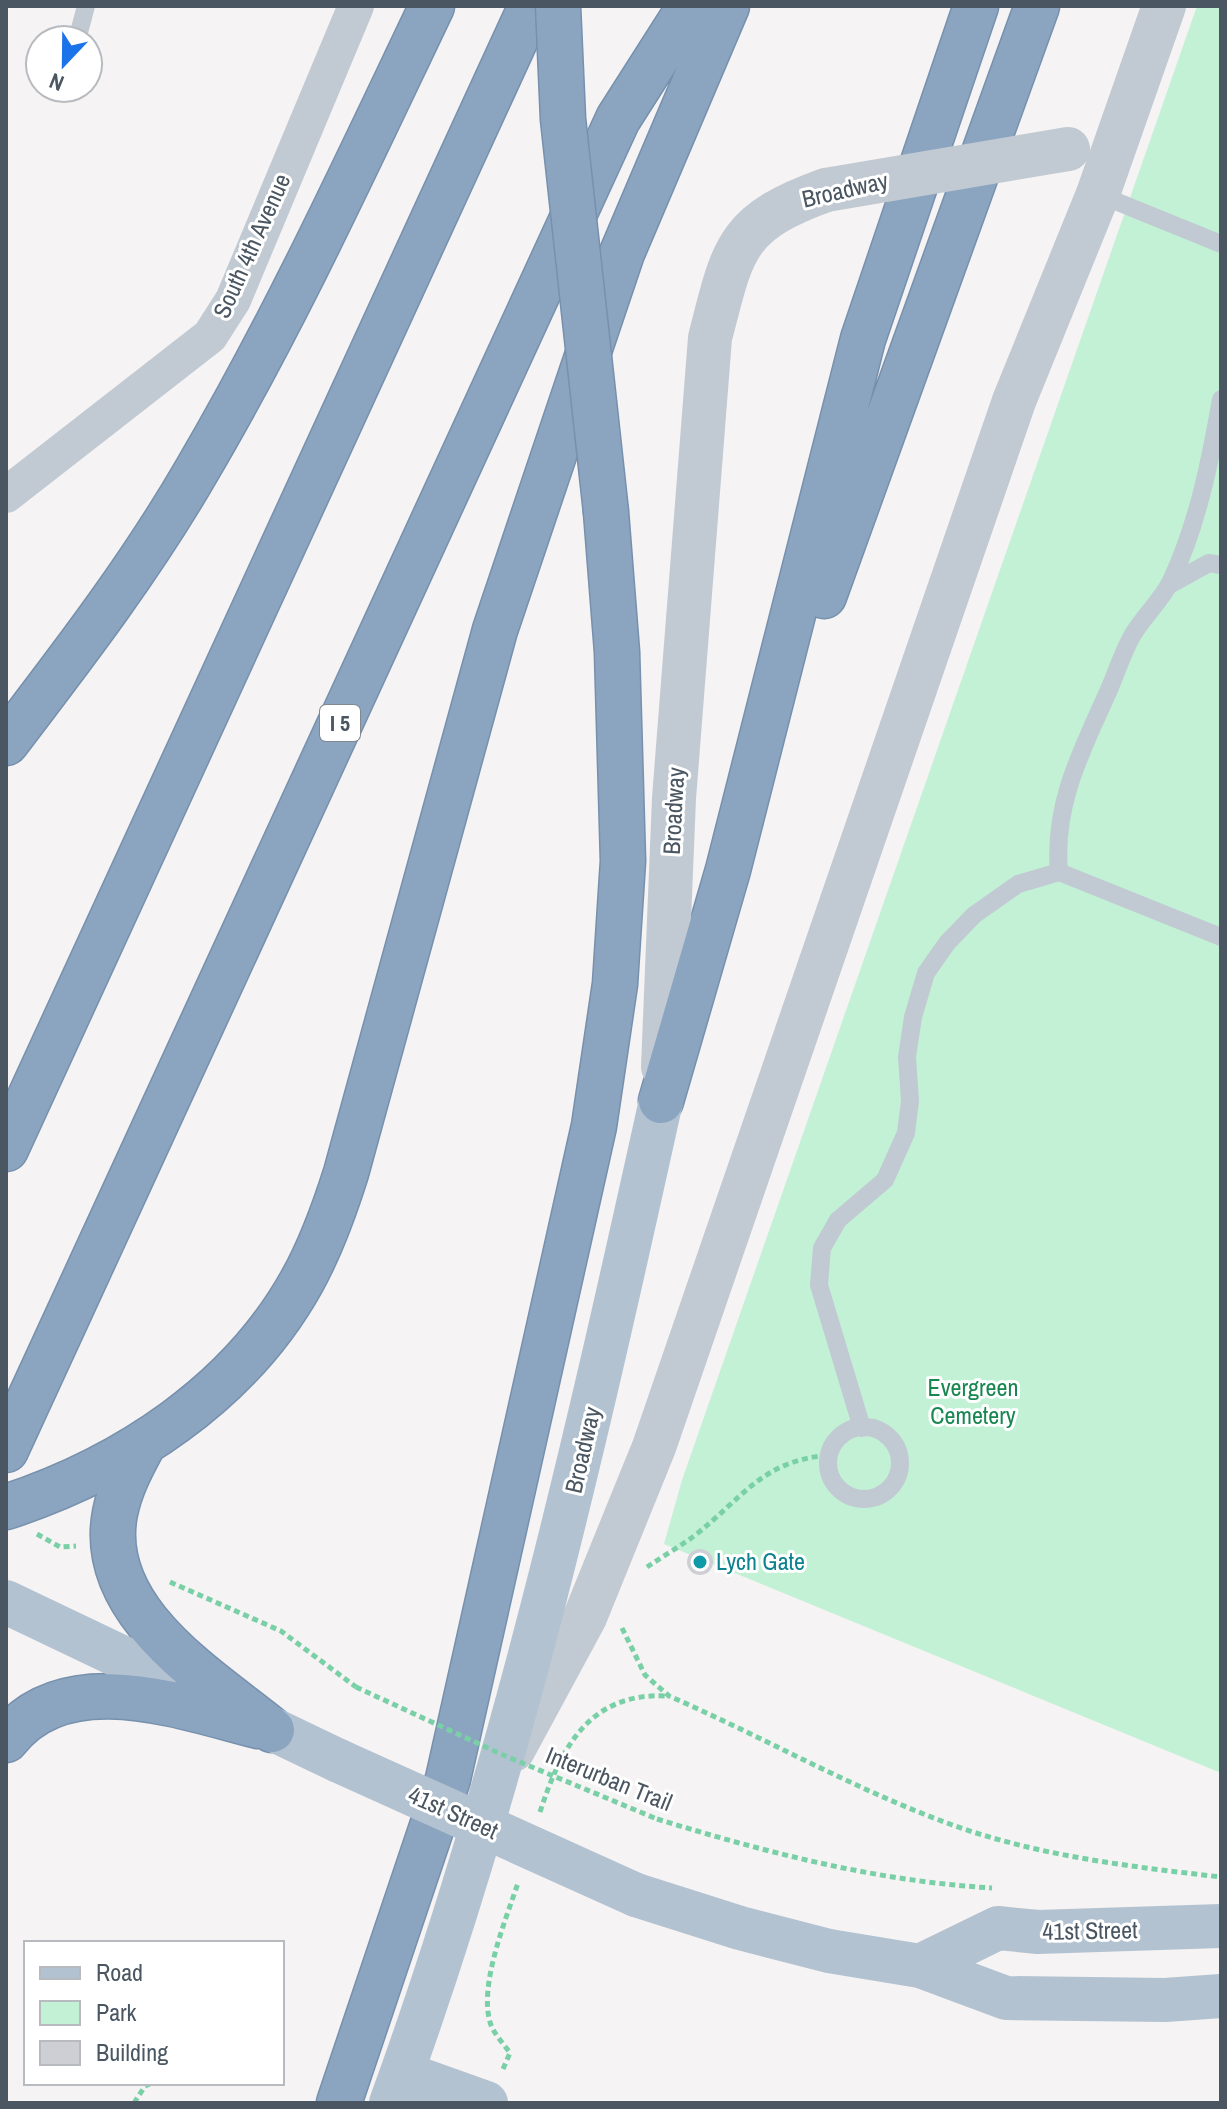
<svg xmlns="http://www.w3.org/2000/svg" width="1227" height="2109" font-family="'Archivo Narrow',sans-serif">
	<style>
		.green { fill: #c3f1d5 }
		.building { fill: #cdcfd5 }
		.lines { fill: none; stroke-linecap: round; stroke-linejoin: round }
		.motorway-casing { stroke: #7690ad; stroke-width: 47 }
		.path { stroke: #7ad0a6; stroke-width: 5; stroke-dasharray: 6 4; stroke-linecap: butt }
		.service { stroke: #c1cad2; stroke-width: 18 }
		.minor { stroke: #c1cad2; stroke-width: 36 }
		.tertiary { stroke: #c1cad2; stroke-width: 44 }
		.primary { stroke: #b3c2d1; stroke-width: 44 }
		.motorway { stroke: #8ba5c1; stroke-width: 44 }
		.motorway-bridge-casing { stroke: #7690ad; stroke-width: 47; stroke-linecap: butt }
		.path-bridge { stroke: #7ad0a6; stroke-width: 5; stroke-dasharray: 6 4; stroke-linecap: butt }
		.tertiary-bridge { stroke: #c1cad2; stroke-width: 44 }
		.primary-bridge { stroke: #b3c2d1; stroke-width: 44 }
		.motorway-bridge { stroke: #8ba5c1; stroke-width: 44 }
		.culture-dot { fill: #0f9aa8; stroke: #fff; stroke-width: 3 }
		.labels { text-anchor: middle; stroke-width: 6; stroke-linejoin: round; paint-order: stroke }
		.shield { fill: #fff; stroke: #808990; stroke-width: 2 }
		.shield-label { font-size: 22px; font-weight: bold; fill: #4a5661 }
		.street-label { font-size: 24px; fill: #4a5661; stroke: #fff }
		.park-label { font-size: 24px; fill: #17864f; stroke: #fff }
		.culture-label { font-size: 24px; fill: #0d838f; stroke: #fff; text-anchor: start }
	</style>
	<rect width="100%" height="100%" fill="#f5f3f3"/>
	<!-- green -->
	<path class="green" d="M1197,6H1221V1773L664,1544L682,1480Z"/>
	<!-- building -->
	<path class="building" d="M687 1562a13 13 0 1 1 26 0a13 13 0 1 1-26 0Z"/>
	<g class="lines">
		<defs>
			<path id="motorway" d="M824,596L1037,6
				M6,743C74,654 141,567 197,470C285,320 357,163 432,6
				M661,1101L728,870L863,339L976,6
				M6,1149L531,6
				M143,1445C131,1467 120,1488 115,1513C96,1611 207,1677 272,1730
				M6,1450L618,119L690,6
				M6,1507C125,1468 240,1393 302,1281C321,1247 334,1211 346,1173L495,630L622,253L727,6
				M6,1740C65,1663 182,1707 258,1726
				M339,2103L448,1779L594,1126L615,984L623,861L617,652L606,512"/>
		</defs>
		<!-- motorway casing -->
		<use href="#motorway" class="motorway-casing"/>
		<!-- path -->
		<path class="path" d="M37,1534L60,1547L76,1546
			M647,1567C662,1557 679,1547 694,1536C743,1498 761,1461 829,1455
			M170,1582L281,1631L356,1687
			M622,1628L645,1675L669,1696C768,1739 862,1794 964,1829C1047,1857 1134,1867 1221,1877
			M540,1812C561,1747 590,1692 667,1696
			M657,1819C768,1853 876,1881 992,1888
			M503,2069L510,2053C503,2043 493,2033 490,2022C479,1984 506,1919 518,1883
			M134,2103L145,2086L152,2083"/>
		<!-- service -->
		<path class="service" d="M77,40L86,6
			M62,93L63,88
			M1098,194L1221,244
			M1221,399C1210,462 1198,523 1171,581C1161,601 1143,617 1132,636C1122,654 1116,674 1108,692C1081,752 1053,805 1059,872L1221,937
			M1169,585L1209,563L1221,565
			M828 1463a36 36 0 1 1 72 0a36 36 0 1 1-72 0Z
			M862,1428L819,1285L822,1248L838,1220L885,1180L906,1133L910,1101L907,1057L913,1017L926,973L947,943L974,915L1018,884L1059,872"/>
		<!-- minor -->
		<path class="minor" d="M6,495L210,336L233,300L356,6"/>
		<!-- tertiary -->
		<path class="tertiary" d="M663,1067L674,798L710,338C733,249 734,223 826,190
			M513,1750L585,1617L654,1447L1014,401L1098,194L1164,6"/>
		<!-- primary -->
		<path class="primary" d="M6,1602L339,1761
			M636,1895L740,1928L829,1951L920,1966L1006,1998L1165,2000L1221,1996
			M920,1966L998,1928L1038,1932L1221,1926
			M402,2073L486,2103
			M391,2103C510,1777 586,1440 661,1101"/>
		<!-- motorway -->
		<use href="#motorway" class="motorway"/>
		<defs>
			<path id="motorway-bridge" d="M558,6L563,119L606,512"/>
		</defs>
		<!-- motorway-bridge casing -->
		<use href="#motorway-bridge" class="motorway-bridge-casing"/>
		<!-- path-bridge -->
		<path class="path-bridge" d="M356,1687L503,1755L657,1819"/>
		<!-- tertiary-bridge -->
		<path class="tertiary-bridge" d="M826,190L1068,149"/>
		<!-- primary-bridge -->
		<path class="primary-bridge" d="M339,1761L636,1895"/>
		<!-- motorway-bridge -->
		<use href="#motorway-bridge" class="motorway-bridge"/>
	</g>
	<!-- markers -->
	<circle class="culture-dot" cx="700" cy="1562" r="8"/>
	<g class="labels">
		<!-- shield labels -->
		<rect class="shield" x="320" y="705" width="40" height="36" rx="6"/>
		<g class="shield-label">
			<text x="340" y="731">I 5</text>
		</g>
		<!-- street labels -->
		<g class="street-label">
			<text transform="translate(845 190) rotate(-13)" y="8">Broadway</text>
			<text transform="translate(252 246) rotate(-66)" y="8">South 4th Avenue</text>
			<text transform="translate(674 811) rotate(-87)" y="8">Broadway</text>
			<text transform="translate(583 1450) rotate(-77)" y="8">Broadway</text>
			<text transform="translate(609 1779) rotate(22)" y="8">Interurban Trail</text>
			<text transform="translate(453 1813) rotate(24)" y="8">41st Street</text>
			<text transform="translate(1090 1931) rotate(-1)" y="8">41st Street</text>
		</g>
		<!-- park labels -->
		<g class="park-label">
			<text x="973" y="1396">Evergreen<tspan x="973" dy="28">Cemetery</tspan></text>
		</g>
		<!-- culture labels -->
		<g class="culture-label">
			<text x="716" y="1570">Lych Gate</text>
		</g>
	</g>
	<!-- border -->
	<rect width="1227" height="2109" fill="none" stroke="#4a5661" stroke-width="16"/>
	<!-- legend -->
	<rect x="24" y="1941" width="260" height="144" fill="#ffffff" stroke="#b7bbc0" stroke-width="2"/>
	<rect x="40" y="1967" width="40" height="12" fill="#b3c2d1" stroke="#b7bbc0" stroke-width="2"/>
	<text x="96" y="1981" font-size="24" fill="#4a5661">Road</text>
	<rect x="40" y="2001" width="40" height="24" fill="#c3f1d5" stroke="#b7bbc0" stroke-width="2"/>
	<text x="96" y="2021" font-size="24" fill="#4a5661">Park</text>
	<rect x="40" y="2041" width="40" height="24" fill="#cdcfd5" stroke="#b7bbc0" stroke-width="2"/>
	<text x="96" y="2061" font-size="24" fill="#4a5661">Building</text>
	<!-- north arrow -->
	<g transform="translate(64 64) rotate(202)"><circle r="38" fill="#ffffff" stroke="#b7bbc0" stroke-width="2"/>
	<path d="M0-6L14 30L0 20L-14 30Z" fill="#1a73e8"/>
	<text y="-12" font-size="22" font-weight="bold" text-anchor="middle" fill="#4a5661">N</text>
	</g>
</svg>
